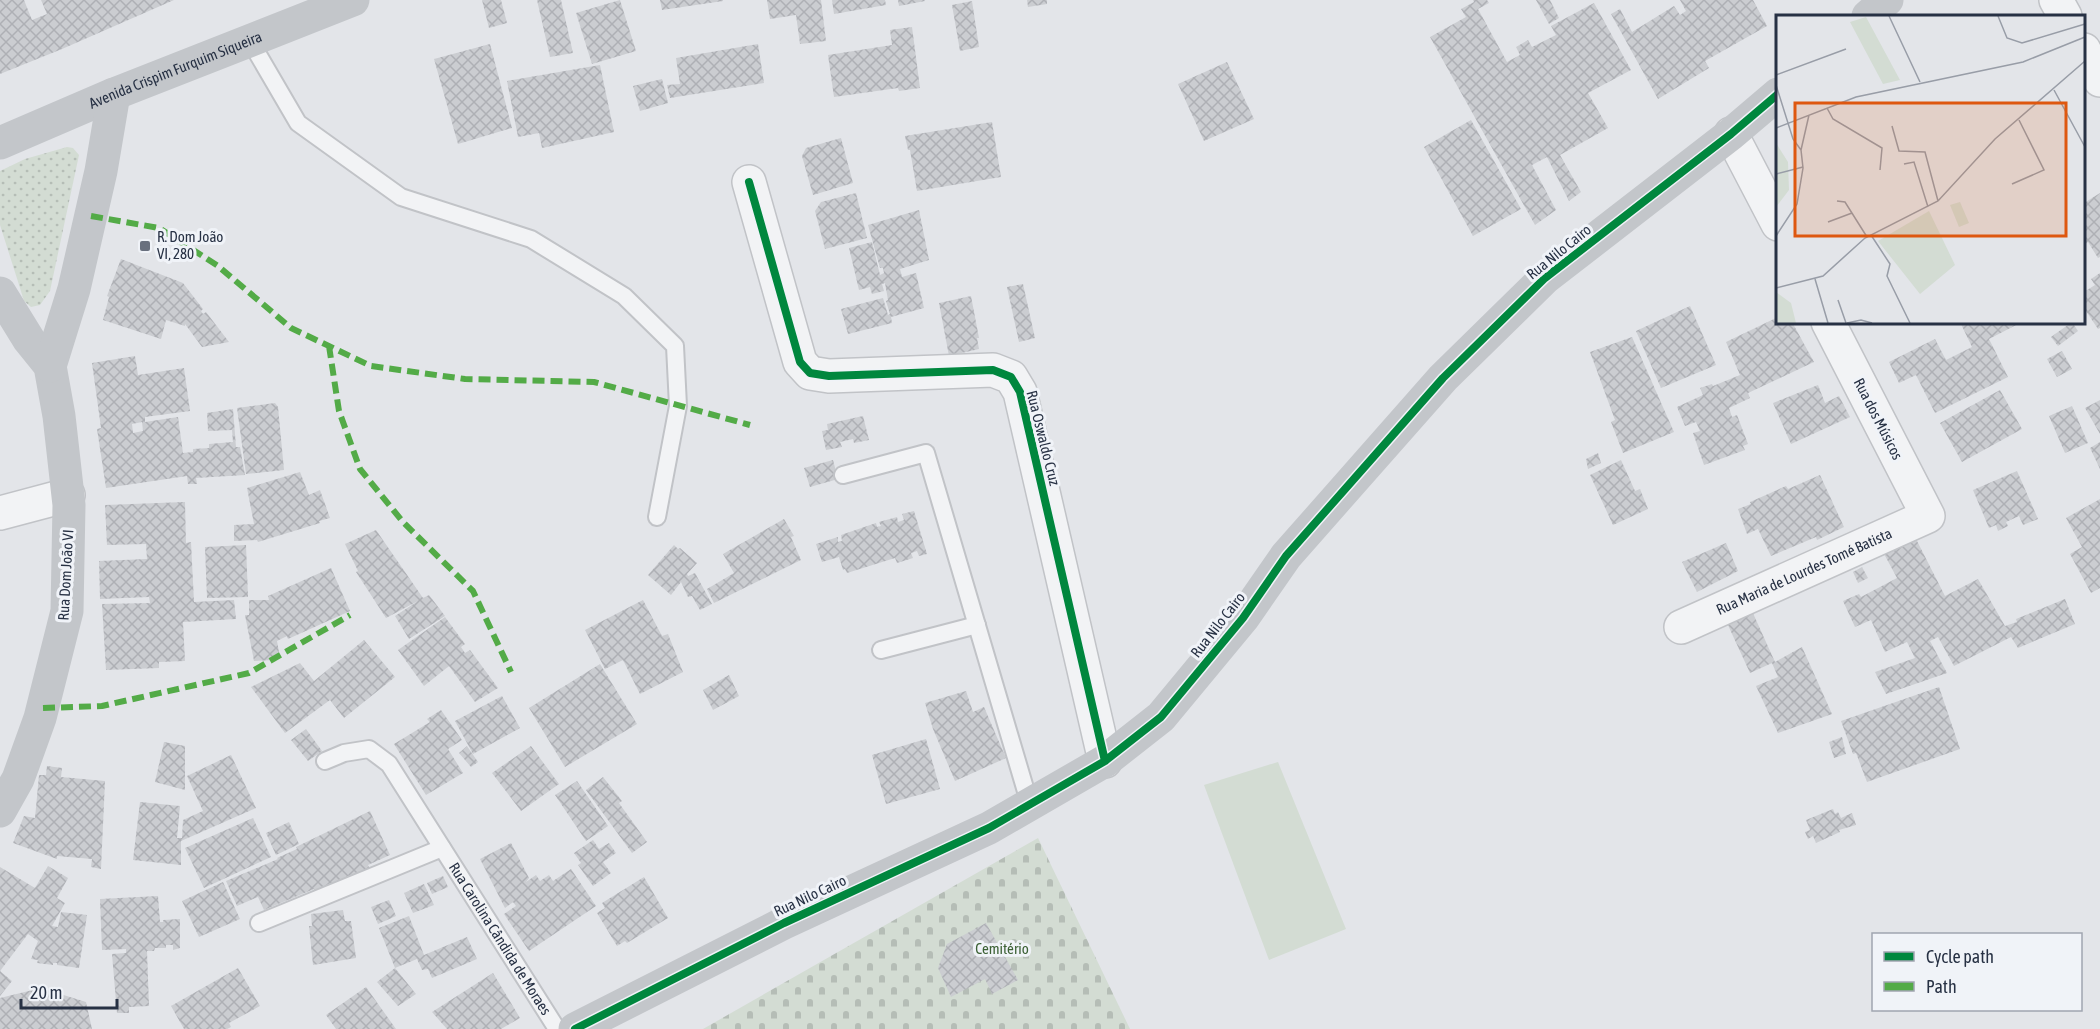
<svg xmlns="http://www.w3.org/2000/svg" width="2100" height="1029" font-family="'Asap Condensed',sans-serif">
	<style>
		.cemetery { fill: url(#cemetery-stones) }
		.park { fill: url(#park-dots) }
		.garden { fill: #d3dcd3 }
		.building { fill: url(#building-cross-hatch); fill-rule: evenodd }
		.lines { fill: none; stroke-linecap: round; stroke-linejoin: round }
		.lane-casing { stroke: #c1c3c7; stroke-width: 20 }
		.street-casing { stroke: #c1c3c7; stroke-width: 36 }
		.lane { stroke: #f2f3f5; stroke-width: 16 }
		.street { stroke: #f2f3f5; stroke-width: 33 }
		.secondary { stroke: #c3c6ca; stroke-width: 33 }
		.quiet { stroke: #53ab47; stroke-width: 6; stroke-dasharray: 12 6; stroke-linecap: butt }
		.cycleway-casing { stroke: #f0f3f8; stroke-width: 11 }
		.cycleway { stroke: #00873e; stroke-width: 8 }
		.poi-dot { fill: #69707e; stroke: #f0f3f8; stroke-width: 2 }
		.labels { text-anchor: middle; stroke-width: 6; stroke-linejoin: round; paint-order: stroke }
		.street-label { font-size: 15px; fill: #273144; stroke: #f0f3f8 }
		.poi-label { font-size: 15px; fill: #273144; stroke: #f0f3f8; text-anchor: start }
		.park-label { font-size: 15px; fill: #3b6034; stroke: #f0f3f8 }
		.inset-road { fill: none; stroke: #989da7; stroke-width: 1.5 }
		.view { fill: #de570f; fill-opacity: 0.15; stroke: #de570f; stroke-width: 3 }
		.inset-edge { fill: none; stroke: #273144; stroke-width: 3 }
	</style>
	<defs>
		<pattern id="cemetery-stones" width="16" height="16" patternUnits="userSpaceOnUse" patternTransform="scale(1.5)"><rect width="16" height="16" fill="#d3dcd3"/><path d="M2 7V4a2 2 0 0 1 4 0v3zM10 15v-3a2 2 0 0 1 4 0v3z" fill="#b5bdb6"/></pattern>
		<pattern id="park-dots" width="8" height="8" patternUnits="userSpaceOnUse" patternTransform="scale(1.5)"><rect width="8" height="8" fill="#d3dcd3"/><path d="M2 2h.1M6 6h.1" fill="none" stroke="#b5bdb6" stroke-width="1.8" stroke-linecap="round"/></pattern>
		<pattern id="building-cross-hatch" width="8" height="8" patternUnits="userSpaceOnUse" patternTransform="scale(1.5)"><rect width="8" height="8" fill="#cbcdd1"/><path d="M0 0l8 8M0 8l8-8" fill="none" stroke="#aeb0b5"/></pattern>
	</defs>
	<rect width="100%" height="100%" fill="#e3e5e9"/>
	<!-- cemetery -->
	<path class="cemetery" d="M1038,838L1130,1029H703Z"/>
	<!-- park -->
	<path class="park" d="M67,147L73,148L79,155L50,291L40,305L31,307L24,301L20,288L0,225V171L25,159Z"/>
	<!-- garden -->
	<path class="garden" d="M1278,762L1346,929L1269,960L1204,785Z"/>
	<!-- building -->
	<path class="building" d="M0,0H24L32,20L47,14L41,0H174L62,49L0,74Z
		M482,0H501L507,23L489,28Z
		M537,0H561L573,53L550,57Z
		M620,0L636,51L592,64L576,13Z
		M660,0H723V1L662,10Z
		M767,0H821L826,41L800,44L796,15L770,19Z
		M832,0H885L886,5L834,14Z
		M898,0H924L925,1L899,6Z
		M1027,0H1047V4L1028,7Z
		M1473,0H1487L1489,3L1478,9L1507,62L1520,55L1516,47L1528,40L1532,47L1556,35L1551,26L1594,3L1631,70L1588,93L1608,128L1560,155L1581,192L1569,201L1547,157L1532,165L1556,210L1535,225L1430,37L1466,17L1461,9L1474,2Z
		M1536,0H1550L1559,18L1549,24Z
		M1680,0H1753L1767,26L1705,61L1709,68L1658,99L1611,14L1620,9L1632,32L1674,6L1680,15L1686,11Z
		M972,1L979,47L960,51L952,5Z
		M912,27L920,88L899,91L898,88L834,97L828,55L892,45L890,30Z
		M490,44L512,128L458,144L434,59Z
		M758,44L764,83L670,98L667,85L680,84L676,58Z
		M1227,62L1254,119L1204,141L1178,84Z
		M600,65L614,132L542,148L539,133L518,137L507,81Z
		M662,79L668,103L640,111L633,86Z
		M1471,120L1521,209L1473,236L1424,147Z
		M992,122L1001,177L917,191L910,150H908L905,136Z
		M841,138L853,183L813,195L802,156L806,148Z
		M856,193L867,238L825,249L815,211L821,202Z
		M2100,193V257L2098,258L2088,242L2084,245V203Z
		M919,210L929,260L900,269L902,277L916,273L924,308L891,317L892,323L848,334L841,309L883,298L888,315L890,314L886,301L888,300L885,283L882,284L884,291L872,294L870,287L859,290L849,248L872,242L880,275L884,273L883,268H880L868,225Z
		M121,259L183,283L203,309L201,311L203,314L206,312L229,342L202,347L185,324V326L166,320L161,339L103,320L109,297L107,296Z
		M2100,273V328L2098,329L2084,308V292L2095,285L2091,279Z
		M1023,284L1035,338L1019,342L1007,287Z
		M971,296L979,338H977L979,349L949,356L939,303Z
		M1690,306L1716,365L1661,388L1636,331Z
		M1778,317V322H1792L1814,362L1748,393L1750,398L1729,408L1732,417L1737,415L1748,444L1743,446L1745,450L1704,465L1693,433L1700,431L1696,422L1685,426L1677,407L1703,395L1700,388L1712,384L1713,386L1740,375L1726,342Z
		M1960,322H2022L1989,339L2008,377L1935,413L1916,375L1899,383L1889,362L1935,339L1946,360L1972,347Z
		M2072,322L2078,331L2058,346L2051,337Z
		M1632,337L1674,432L1623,453L1611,422L1615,420L1590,352Z
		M2062,351L2072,369L2057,377L2047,359Z
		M135,356L138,375L184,368L190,411L145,417V422L178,417L183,453L193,452V449L209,448V444L233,442L232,430L208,431L207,413L233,409L236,447H240L245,475L196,478L197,484H188L187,476L106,488L97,429L101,428L92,363ZM142,422L143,431L133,433L132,424Z
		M1818,385L1825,403L1839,396L1850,417L1791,444L1773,403Z
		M2000,390L2022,429L1962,462L1940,423Z
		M2100,400V434L2085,408Z
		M275,403L278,407L284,470L246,474L237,408Z
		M2072,406L2088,443L2065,453L2049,416Z
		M863,416L869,440L854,443L853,439L840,442L842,447L826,450L822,431L828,430L827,424Z
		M2100,442V469L2090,448Z
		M1598,453L1601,463L1588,469L1586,459Z
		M833,460L838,479L810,487L804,468Z
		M1621,460L1635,491L1640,489L1648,509L1613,525L1590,475Z
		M2017,471L2038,519L2023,525L2019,516L2006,522L2008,526L1998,531L1996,525L1989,528L1973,490Z
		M300,472L309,495L320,490L330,518L319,521L320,523L258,542L257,540L234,541V525L254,524L247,488Z
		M1820,475L1844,527L1817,540L1816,537L1771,556L1758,529L1747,534L1738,509L1751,504L1750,502L1786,486L1788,489Z
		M2100,499V588L2091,593L2070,554L2082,547L2066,518Z
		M185,502L186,543L191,542L194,602L234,600L236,619L183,622L185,661L159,662V668L106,670L102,604L150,603L149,597L100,599L99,561L147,559L146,544L107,545L105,505Z
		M914,511L927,554L919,556L917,551L911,553L913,558L897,563L895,558L847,573L845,569L843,570L839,557L822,562L816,544L838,537V542L842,541L841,535L876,523L877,527L881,526L879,522L897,517L898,522L904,520L902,514Z
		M784,519L794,536L791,537L801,560L714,603L707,589L734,573L723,554Z
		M376,530L423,598L429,595L445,616L409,639L395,616L418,601L386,618L356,572L358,571L345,544Z
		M1916,539L1945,596L1978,579L2005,626L2017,622L2016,619L2065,599L2075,624L2018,648L2011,637L1954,666L1938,637L1930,641L1947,673L1886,694L1875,672L1915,658L1907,642L1885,652L1871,620L1855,627L1843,601L1859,594L1861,597L1897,578L1883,552Z
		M1726,543L1738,571L1697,592L1682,562Z
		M246,545L248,597L207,598L205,547Z
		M674,545L678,549L680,548L697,563L687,574L688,576L695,573L712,604L700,610L692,596L688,597L681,582L671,595L648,575Z
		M1862,567L1868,578L1858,583L1853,572Z
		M331,568L350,611L288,639L287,636L277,641L279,652L273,660L254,661L245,615H249V600H269L268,596Z
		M643,600L662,636L668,634L683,672L640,694L623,660L605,669L585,630Z
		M1752,611L1775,662L1802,647L1832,714L1778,733L1756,686L1778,677L1772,663L1750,673L1727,623Z
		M445,617L465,644L461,647L465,653L470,650L498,688L475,702L449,666L424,686L398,650Z
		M364,640L395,677L344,718L330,700L285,733L251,687L300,663L314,681Z
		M600,664L637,724L565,767L529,708Z
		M729,675L739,696L713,710L703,690Z
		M1939,687L1960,749L1867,782L1856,753L1853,754L1841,721Z
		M966,691L973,712L984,707L1006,758L955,781L933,729L925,703Z
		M502,696L520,728L473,754L455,721Z
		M441,710L462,740L448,749L463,773L426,795L394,744L430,722L427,719Z
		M306,729L322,751L308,761L291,740Z
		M1842,737L1846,754L1834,758L1829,742Z
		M926,739L940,789L886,804L872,755Z
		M164,742L185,746V790L155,782Z
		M467,746L478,762L471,767L459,753Z
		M531,746L559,784L521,811L492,773Z
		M231,755L256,808L181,841V865L133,860L140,802L180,806L177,838H182L183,820L203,811L187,776Z
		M47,766L62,768L61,777L105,781L101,869L91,867L92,859L57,856V859L13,843L24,816L35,818L39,775H46Z
		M603,777L622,801L619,803L647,842L632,853L586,790Z
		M577,781L608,826L586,841L555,795Z
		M1833,809L1835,814L1838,812L1841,818L1852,813L1856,825L1839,830L1840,832L1816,843L1813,836L1808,839L1805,832L1810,830L1806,820Z
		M370,811L390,855L368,865L370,869L316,893L314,889L264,910L258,897L237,906L226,881L278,859L277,858L297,849L296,847Z
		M253,818L271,857L204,888L185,848Z
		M289,822L299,844L276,855L266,833Z
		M593,840L599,849L609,843L616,853L603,862L611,873L593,886L578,865L581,863L574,853Z
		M511,843L529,878L526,882L536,875L540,881L549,875L553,881L571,869L596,906L529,951L504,914L516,906L513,902L505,908L480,859Z
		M48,866L68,878L57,898L65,903L52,926L58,927L61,912L87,915L79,968L57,965V963H53V965L37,963L38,960L31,959L38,941L28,934L0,971L12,981L0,996V867L35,888Z
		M443,876L448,887L432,894L427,883Z
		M644,877L668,918L627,943L625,941L617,946L597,913L605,908L602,903Z
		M223,882L240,919L199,937L182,901Z
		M424,884L434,905L413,913L404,893Z
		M158,896L160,922H163V920L180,919V948L173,950V945H166V948H155L154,951H147L149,1006L129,1007V1013H117L112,954L126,953V949L102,950L100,899Z
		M389,900L396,916L378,924L371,907Z
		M343,910L345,921H351L356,958L313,965L309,926H312L311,914Z
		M409,916L424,955L467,937L477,959L432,978L428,969L422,970L417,959L395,968L379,928Z
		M986,923L1018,980L992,994L985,979L951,997L938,968L947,944Z
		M238,968L260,1006L229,1023L231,1027L227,1029H184L171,1006Z
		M395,968L416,994L398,1006L377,982Z
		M493,973L520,1018L501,1029H447L432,1012Z
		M366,987L396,1029H336L326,1015Z
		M41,988L86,1002L92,1029H0V998Z"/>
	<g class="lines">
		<defs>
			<g id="lane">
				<path d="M249,39L298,123L401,197L531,239L624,296L675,346L678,406L657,517"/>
				<path d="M843,475L926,453L1030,805"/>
				<path d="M881,650L977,625"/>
				<path id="s1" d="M325,761L344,753L369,749L389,764L557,1029"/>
				<path d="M259,923L442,848"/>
			</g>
			<g id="street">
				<path d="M2056,0L2065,16"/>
				<path d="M2084,50L2100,80"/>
				<path d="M1731,134L1778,224"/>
				<path d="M749,182L800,362L810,373L829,376L993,370L1011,377L1020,392L1105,761"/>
				<path d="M0,513L68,495"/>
				<path id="s2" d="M1681,627L1928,516L1828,322"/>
			</g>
		</defs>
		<!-- lane casing -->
		<use href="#lane" class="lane-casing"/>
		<!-- street casing -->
		<use href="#street" class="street-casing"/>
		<!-- lane -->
		<use href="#lane" class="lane"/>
		<!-- street -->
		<use href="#street" class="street"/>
		<!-- secondary -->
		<g class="secondary">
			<path d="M1868,16L1887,0"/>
			<path id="s3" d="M0,143L114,94L353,0"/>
			<path d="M0,293L29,340L50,366L59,416L69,505L67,611L40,718L18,779L0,811"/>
			<path d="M50,366L74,289L101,171L114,94"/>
			<path d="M575,1029L784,923L989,828L1105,761L1161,717L1243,618L1286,556L1443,378L1545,278L1731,134L1778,94"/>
		</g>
		<!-- quiet -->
		<path class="quiet" d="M91,216L159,228L218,266L291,328L371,366L465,379L594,382L750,425
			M329,346L339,411L360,469L403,522L473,591L511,672
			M43,708L102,706L249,673L350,615"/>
		<defs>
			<path id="cycleway" d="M749,182L800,362L810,373L829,376L993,370L1011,377L1020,392L1105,761
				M575,1029L784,923L989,828L1105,761L1161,717L1243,618L1286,556L1443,378L1545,278L1731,134L1778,94"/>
		</defs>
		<!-- cycleway casing -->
		<use href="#cycleway" class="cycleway-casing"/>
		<!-- cycleway -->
		<use href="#cycleway" class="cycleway"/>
	</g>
	<!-- markers -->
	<rect class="poi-dot" x="139" y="240" width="12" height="12" rx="3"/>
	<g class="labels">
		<!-- street labels -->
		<g class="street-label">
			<text dy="5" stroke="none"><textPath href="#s3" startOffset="190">Avenida Crispim Furquim Siqueira</textPath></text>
			<text transform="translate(1559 252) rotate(-39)" y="5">Rua Nilo Cairo</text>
			<text transform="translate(1878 419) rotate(63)" y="5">Rua dos Músicos</text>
			<text transform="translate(1043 438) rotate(76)" y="5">Rua Oswaldo Cruz</text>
			<text dy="5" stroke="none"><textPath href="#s2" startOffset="135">Rua Maria de Lourdes Tomé Batista</textPath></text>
			<text transform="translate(66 575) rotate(-87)" y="5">Rua Dom João VI</text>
			<text transform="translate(1218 625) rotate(-52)" y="5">Rua Nilo Cairo</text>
			<text transform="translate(810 896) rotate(-25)" y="5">Rua Nilo Cairo</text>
			<text dy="5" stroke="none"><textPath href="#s1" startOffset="278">Rua Carolina Cândida de Moraes</textPath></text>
		</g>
		<!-- poi labels -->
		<g class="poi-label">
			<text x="157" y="242">R. Dom João<tspan x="157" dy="17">VI, 280</tspan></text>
		</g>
		<!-- park labels -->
		<g class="park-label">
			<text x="1002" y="954">Cemitério</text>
		</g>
	</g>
	<!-- overview -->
	<g transform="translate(1776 15)">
		<rect width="309" height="309" fill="#e3e5e9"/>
		<path d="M90,2L124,65L107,69L74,7ZM0,128L12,147L13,175L0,192Z" fill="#d3dcd3"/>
		<path d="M0,277L15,288L20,308H0Z" fill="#d3dcd3"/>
		<path d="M153,196L179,250L144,279L102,226Z" fill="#d3dcd3"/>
		<path d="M184,187L193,208L183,212L174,190Z" fill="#d3dcd3"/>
		<path class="inset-road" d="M113,1L144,67M222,1L231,23L246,28L309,9M0,60L70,34M0,70L17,124L25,135L27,153L21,189L0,221M278,75L309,132M51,93L57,104L106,133L104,155M116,111L123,136L149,137L162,186M0,113L80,82L247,47L309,22M25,135L33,100M128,149L138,147L152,192M0,159L27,152M236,169L268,155L243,105M61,186L69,187L91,222M52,207L76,198M95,220L114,249L111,261L134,308M39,264L52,308M0,273L47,261L89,223L162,186L219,124L309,46M62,285L70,308M71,308L85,305L96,308"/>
		<path class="view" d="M19,88H290V221H19Z"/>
		<rect width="309" height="309" class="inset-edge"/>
	</g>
	<!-- legend -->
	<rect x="1872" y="933" width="210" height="78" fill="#f0f3f8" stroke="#a0a5b0" stroke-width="1.5"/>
	<rect x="1884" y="952" width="30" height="9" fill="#00873e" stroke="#a0a5b0" stroke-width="1.5"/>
	<text x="1926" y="963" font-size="18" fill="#273144">Cycle path</text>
	<rect x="1884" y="982" width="30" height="9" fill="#53ab47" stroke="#a0a5b0" stroke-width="1.5"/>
	<text x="1926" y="993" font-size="18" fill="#273144">Path</text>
	<!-- scale -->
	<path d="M21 999v9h96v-9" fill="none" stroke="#273144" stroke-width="3"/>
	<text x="30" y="999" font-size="18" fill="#273144" stroke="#f0f3f8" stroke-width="4.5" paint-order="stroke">20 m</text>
</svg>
